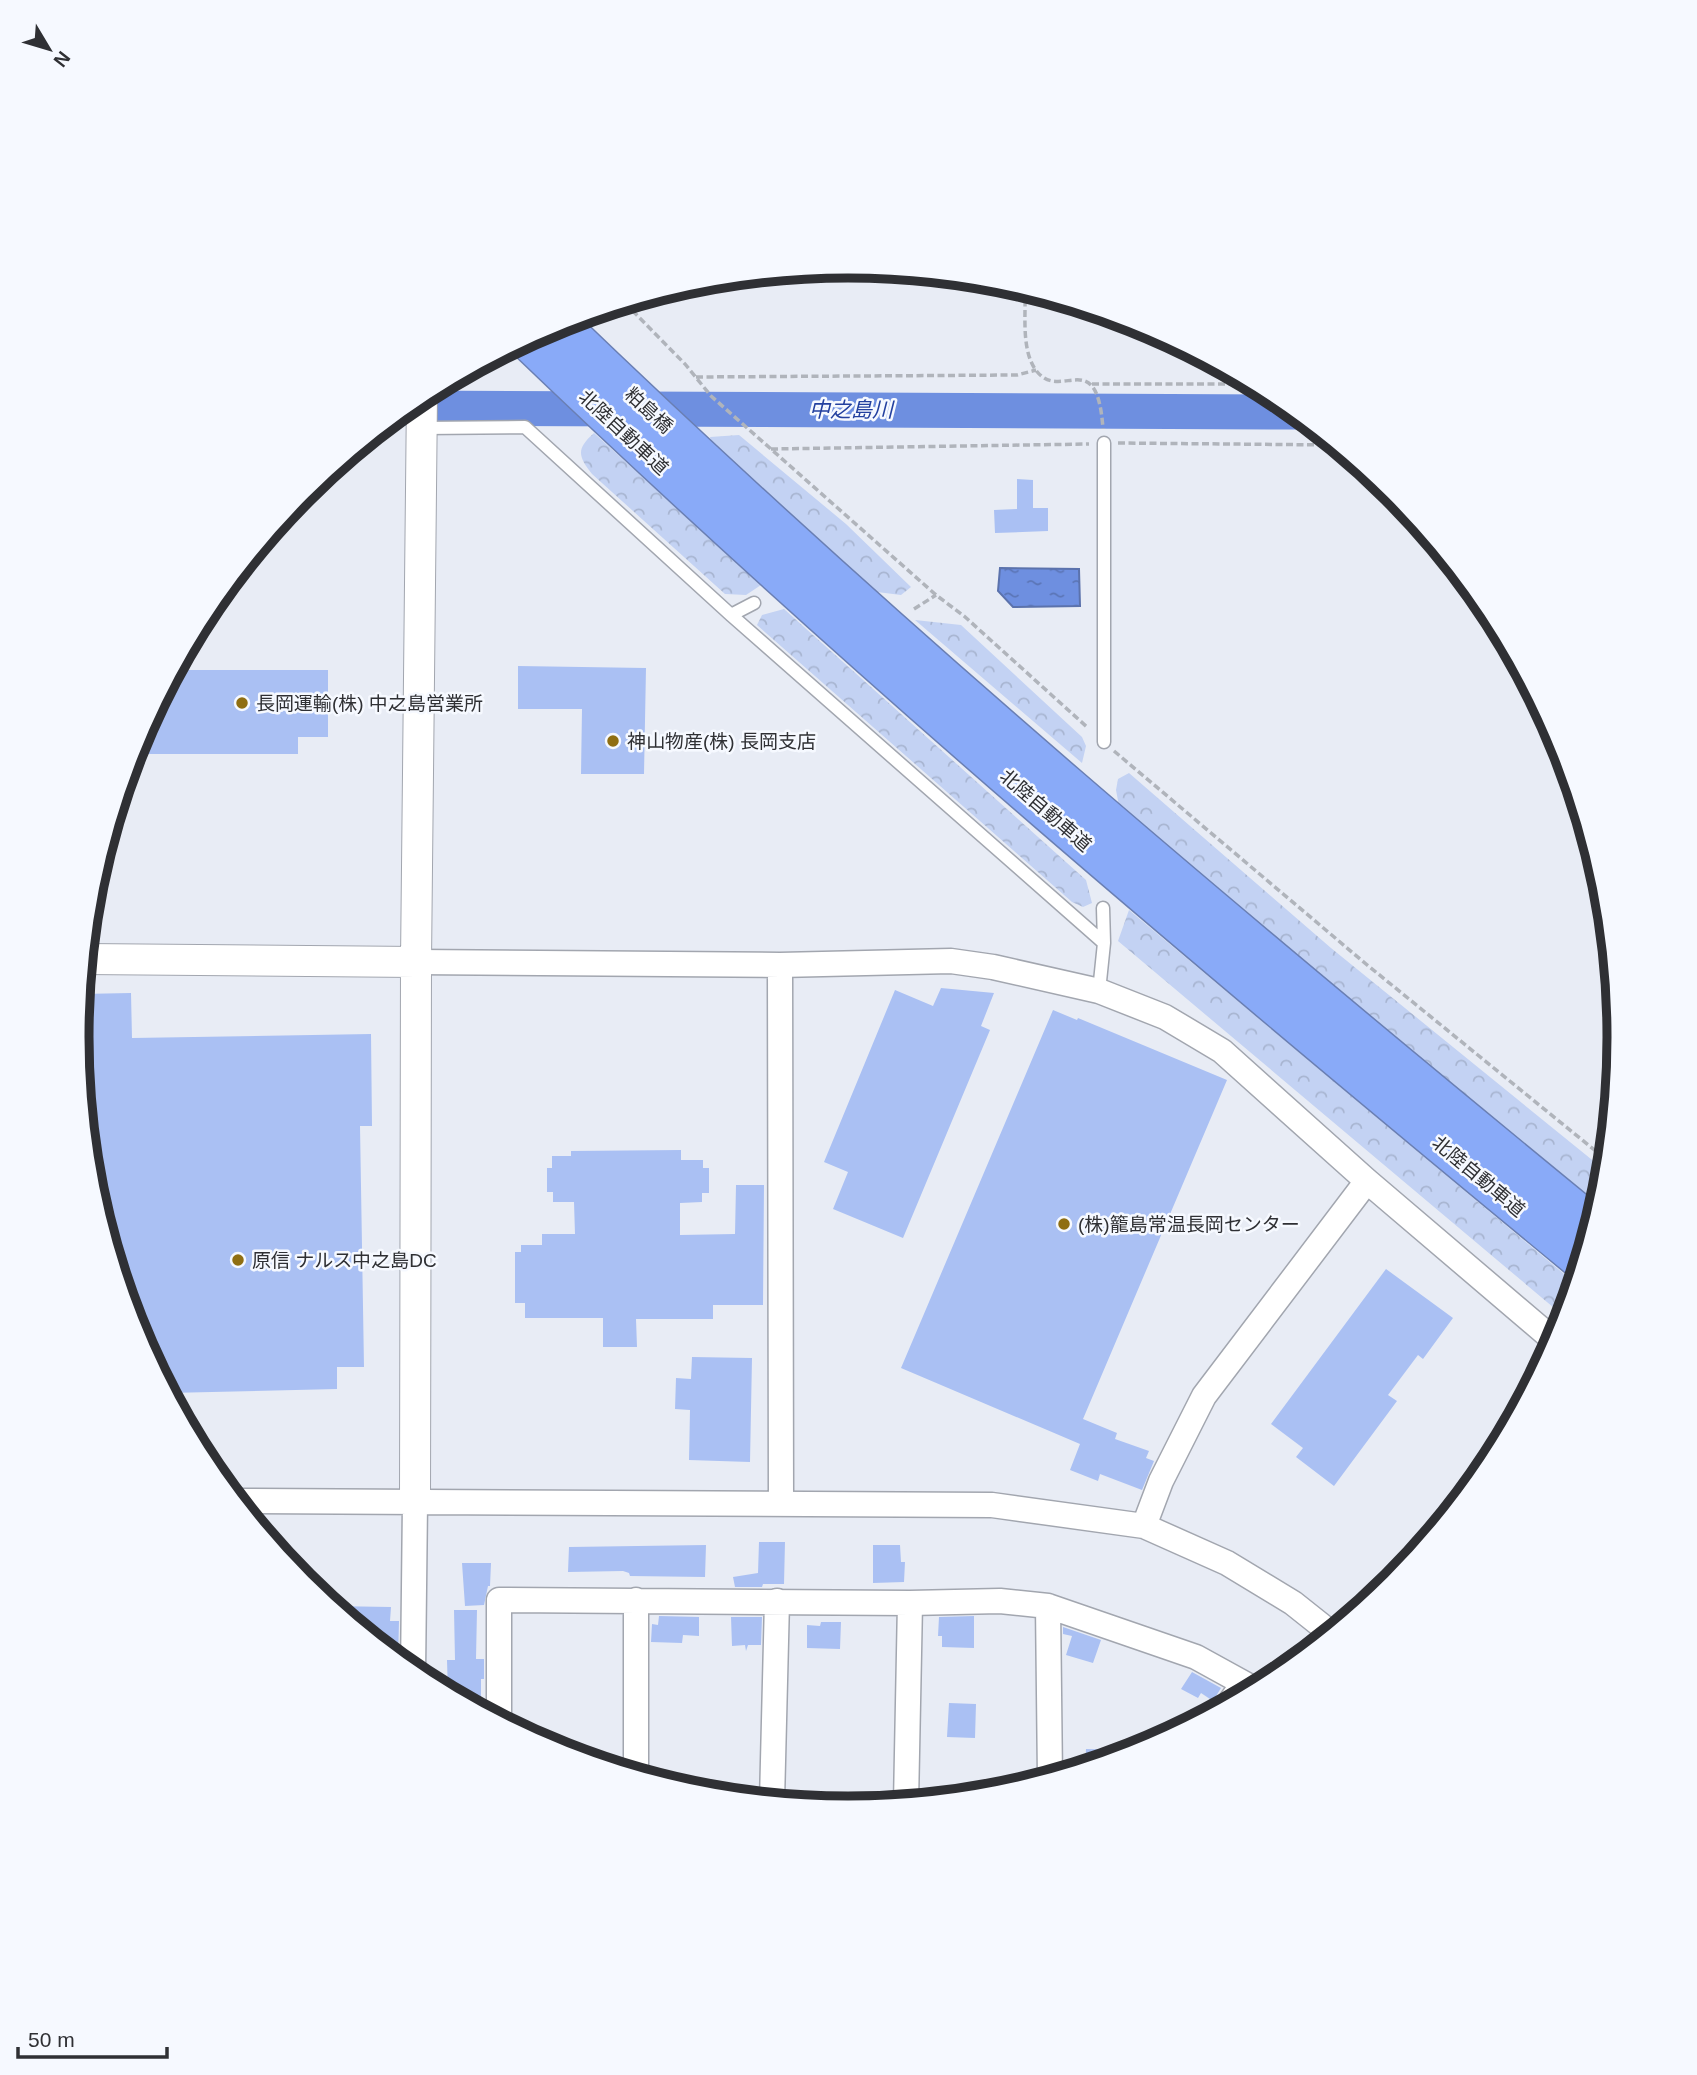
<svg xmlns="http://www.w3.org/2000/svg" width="1697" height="2075" font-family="Arial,'Noto Sans JP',sans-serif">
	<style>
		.forest { fill: url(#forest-crowns) }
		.water { fill: url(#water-ripples); stroke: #5b72ac; stroke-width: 2 }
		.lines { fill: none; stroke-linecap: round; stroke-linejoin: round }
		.river { stroke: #6e8fe0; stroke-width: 35 }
		.building { fill: #aac0f3 }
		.service-casing { stroke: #a2a6af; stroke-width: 15 }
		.minor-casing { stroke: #a2a6af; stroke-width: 27 }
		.tertiary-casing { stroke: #a2a6af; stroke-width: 32 }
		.motorway-casing { stroke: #6a7fb3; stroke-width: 41 }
		.path { stroke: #b0b4bb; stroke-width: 3.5; stroke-dasharray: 7 3.5; stroke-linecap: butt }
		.service { stroke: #fff; stroke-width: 12 }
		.minor { stroke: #fff; stroke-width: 24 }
		.tertiary { stroke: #fff; stroke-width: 30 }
		.motorway { stroke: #89aaf8; stroke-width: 38 }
		.poi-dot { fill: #8f6e12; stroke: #f6f9ff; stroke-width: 2.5 }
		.labels { text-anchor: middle; stroke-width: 5; stroke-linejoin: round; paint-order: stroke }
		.street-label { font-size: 19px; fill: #2f3034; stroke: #f6f9ff }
		.poi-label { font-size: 19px; fill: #2f3034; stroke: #f6f9ff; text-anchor: start }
		.water-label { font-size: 21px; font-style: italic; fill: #23409f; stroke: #f6f9ff }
		.rim { fill: none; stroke: #2f3034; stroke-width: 9 }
	</style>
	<defs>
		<pattern id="forest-crowns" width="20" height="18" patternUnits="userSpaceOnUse" patternTransform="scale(1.75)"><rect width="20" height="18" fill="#c3d2f3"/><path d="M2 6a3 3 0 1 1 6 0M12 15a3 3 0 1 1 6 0" fill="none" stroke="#a8b5d1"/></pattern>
		<pattern id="water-ripples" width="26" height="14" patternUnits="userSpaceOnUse" patternTransform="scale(1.75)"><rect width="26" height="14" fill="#6e8fe0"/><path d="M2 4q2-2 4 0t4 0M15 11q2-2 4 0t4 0" fill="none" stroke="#5b75b6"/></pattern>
	</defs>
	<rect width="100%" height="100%" fill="#e8ecf5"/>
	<!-- forest -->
	<path class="forest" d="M594,433L761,585L746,595L725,594L592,474C578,456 576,449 594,433Z
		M739,435L846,524L911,587L901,595L869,591L714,452L710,437Z
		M784,609L1086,880L1092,903L1083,907L1072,902L757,625L762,615Z
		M915,620L961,625L1082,737L1086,746L1082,763Z
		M1129,773L1331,948L1607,1172L1605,1188L1598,1210L1119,806L1116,790L1118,779Z
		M1129,910L1576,1284L1566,1318L1118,941Z"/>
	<!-- water -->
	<path class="water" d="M1000,568L1079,569L1080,606L1013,607L998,591Z"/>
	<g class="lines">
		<!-- river -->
		<path class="river" d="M406,408L1297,412"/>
	</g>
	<!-- building -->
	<path class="building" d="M1017,479L1033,480V508H1048V531L995,533L994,510L1017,509Z
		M518,666L646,668L644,774H581L582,709H518Z
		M174,670H328V737H298V754H132L136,742Z
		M941,988L994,993L981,1026L990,1030L903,1238L833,1209L848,1172L824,1162L895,990L933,1006Z
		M131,993L132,1038L371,1034L372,1126H360L364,1367H337V1389L168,1393L136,1332L92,1188L77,1037L81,994Z
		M1053,1010L1077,1020L1078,1018L1227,1080L1083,1419L1117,1433L1115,1439L1149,1451L1146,1458L1154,1461L1142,1490L1100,1474L1098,1481L1070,1470L1080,1444L901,1368Z
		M681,1150V1160H703V1168H709V1193H702V1202L680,1203V1235L735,1234L736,1185H764L763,1305H713V1319H636L637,1347H603V1318H525V1303H515V1252H521V1245H542V1234H575L574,1202H553V1192H547V1168H552V1156H571V1151Z
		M1386,1269L1453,1318L1423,1359L1418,1355L1388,1395L1397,1401L1334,1486L1296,1457L1303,1448L1271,1424Z
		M692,1357L752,1358L750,1462L689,1460L690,1410L675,1409L676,1378L691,1379Z
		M759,1542H785L784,1584H763L762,1587H735L733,1577L758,1573Z
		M706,1545L705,1577L630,1576L629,1573L623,1571L568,1572L569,1547Z
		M873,1545H900L901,1562H905L904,1582L873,1583Z
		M462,1563H491L490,1586H488L484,1605L465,1606Z
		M331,1606L391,1607L390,1621H399L398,1661Z
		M454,1610H477L476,1659H484V1679H481V1712L448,1694L447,1660H455Z
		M659,1616L699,1617V1636L683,1635L682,1643L651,1642L652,1624L658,1625Z
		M974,1616V1648L942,1647V1636H938L939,1617Z
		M731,1617H762L761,1645H748L746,1651L745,1645L732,1646Z
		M821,1622H841L840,1649L807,1648V1625L820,1626Z
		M1063,1627L1101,1640L1093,1663L1066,1655L1072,1636L1063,1634Z
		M1192,1672L1221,1688L1213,1701L1201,1693L1198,1698L1181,1689Z
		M949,1703L976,1704L975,1738L947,1737Z
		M1086,1749L1133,1750V1753L1085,1768Z"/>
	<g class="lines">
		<defs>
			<path id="service" d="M422,428L525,427L731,615L1104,943
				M731,615L754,603
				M1104,742V443
				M1099,991L1104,943L1103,908"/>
			<path id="minor" d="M416,962L780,965L951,961L993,967L1099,991L1165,1017L1222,1051L1367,1181L1556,1342
				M780,965L781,1504
				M235,1501L992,1505L1144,1526L1227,1563L1293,1603L1332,1634
				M1144,1526L1161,1481L1204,1396L1367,1181
				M1048,1606L1050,1779
				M413,1673L415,1503
				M1228,1705L1243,1684
				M499,1721V1600L910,1603L1000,1601L1048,1606L1196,1657L1256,1690
				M636,1775V1600
				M772,1801L777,1601
				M906,1803L910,1603"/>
			<path id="tertiary" d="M85,959L416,962
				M415,1503L416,962L422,395"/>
			<path id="motorway" d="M558,323C888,641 1240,936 1594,1226
				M526,339C863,663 1222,964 1583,1262"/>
		</defs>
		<!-- service casing -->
		<use href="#service" class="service-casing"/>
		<!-- minor casing -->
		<use href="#minor" class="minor-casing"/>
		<!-- tertiary casing -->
		<use href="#tertiary" class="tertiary-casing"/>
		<!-- motorway casing -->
		<use href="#motorway" class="motorway-casing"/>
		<!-- path -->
		<path class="path" d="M1025,289C1026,313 1021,348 1035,369C1060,405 1097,342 1103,429
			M625,303L685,364L711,396L936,595L964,616L1087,727
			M696,377L1017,375L1036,370
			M1092,384H1254
			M1118,443L1336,445
			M771,449L1089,444
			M914,609L936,595
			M1114,751L1366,964L1608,1161"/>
		<!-- service -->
		<use href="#service" class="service"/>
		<!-- minor -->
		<use href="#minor" class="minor"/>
		<!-- tertiary -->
		<use href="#tertiary" class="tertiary"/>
		<!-- motorway -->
		<use href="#motorway" class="motorway"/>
	</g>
	<!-- markers -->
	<g class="poi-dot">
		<circle cx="242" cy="703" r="7"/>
		<circle cx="613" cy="741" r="7"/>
		<circle cx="1064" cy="1224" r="7"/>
		<circle cx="238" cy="1260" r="7"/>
	</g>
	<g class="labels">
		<!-- street labels -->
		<g class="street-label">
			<text transform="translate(649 410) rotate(43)" y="7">粕島橋</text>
			<text transform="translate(624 432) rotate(43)" y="7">北陸自動車道</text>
			<text transform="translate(1046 810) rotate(41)" y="7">北陸自動車道</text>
			<text transform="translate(1479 1176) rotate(40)" y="7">北陸自動車道</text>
		</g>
		<!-- poi labels -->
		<g class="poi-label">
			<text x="256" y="710">長岡運輸(株) 中之島営業所</text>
			<text x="627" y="748">神山物産(株) 長岡支店</text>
			<text x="1078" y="1231">(株)籠島常温長岡センター</text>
			<text x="252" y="1267">原信 ナルス中之島DC</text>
		</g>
		<!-- water labels -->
		<g class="water-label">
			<text x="851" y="417">中之島川</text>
		</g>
	</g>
	<!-- crop -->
	<path d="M0 0H1697V2075H0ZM89 1037a759 759 0 1 1 1518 0a759 759 0 1 1-1518 0Z" fill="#f6f9ff" fill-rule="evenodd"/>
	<path class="rim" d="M89 1037a759 759 0 1 1 1518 0a759 759 0 1 1-1518 0Z"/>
	<!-- north arrow -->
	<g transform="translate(49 49) rotate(128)" stroke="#f6f9ff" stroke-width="5" paint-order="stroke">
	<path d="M0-5L12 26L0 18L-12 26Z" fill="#2f3034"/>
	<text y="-10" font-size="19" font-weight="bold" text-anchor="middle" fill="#2f3034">N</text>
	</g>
	<!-- scale -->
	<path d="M18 2047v10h149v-10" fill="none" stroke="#2f3034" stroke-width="3.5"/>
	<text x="28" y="2047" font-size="21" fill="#2f3034" stroke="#f6f9ff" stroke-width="5" paint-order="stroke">50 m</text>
</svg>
